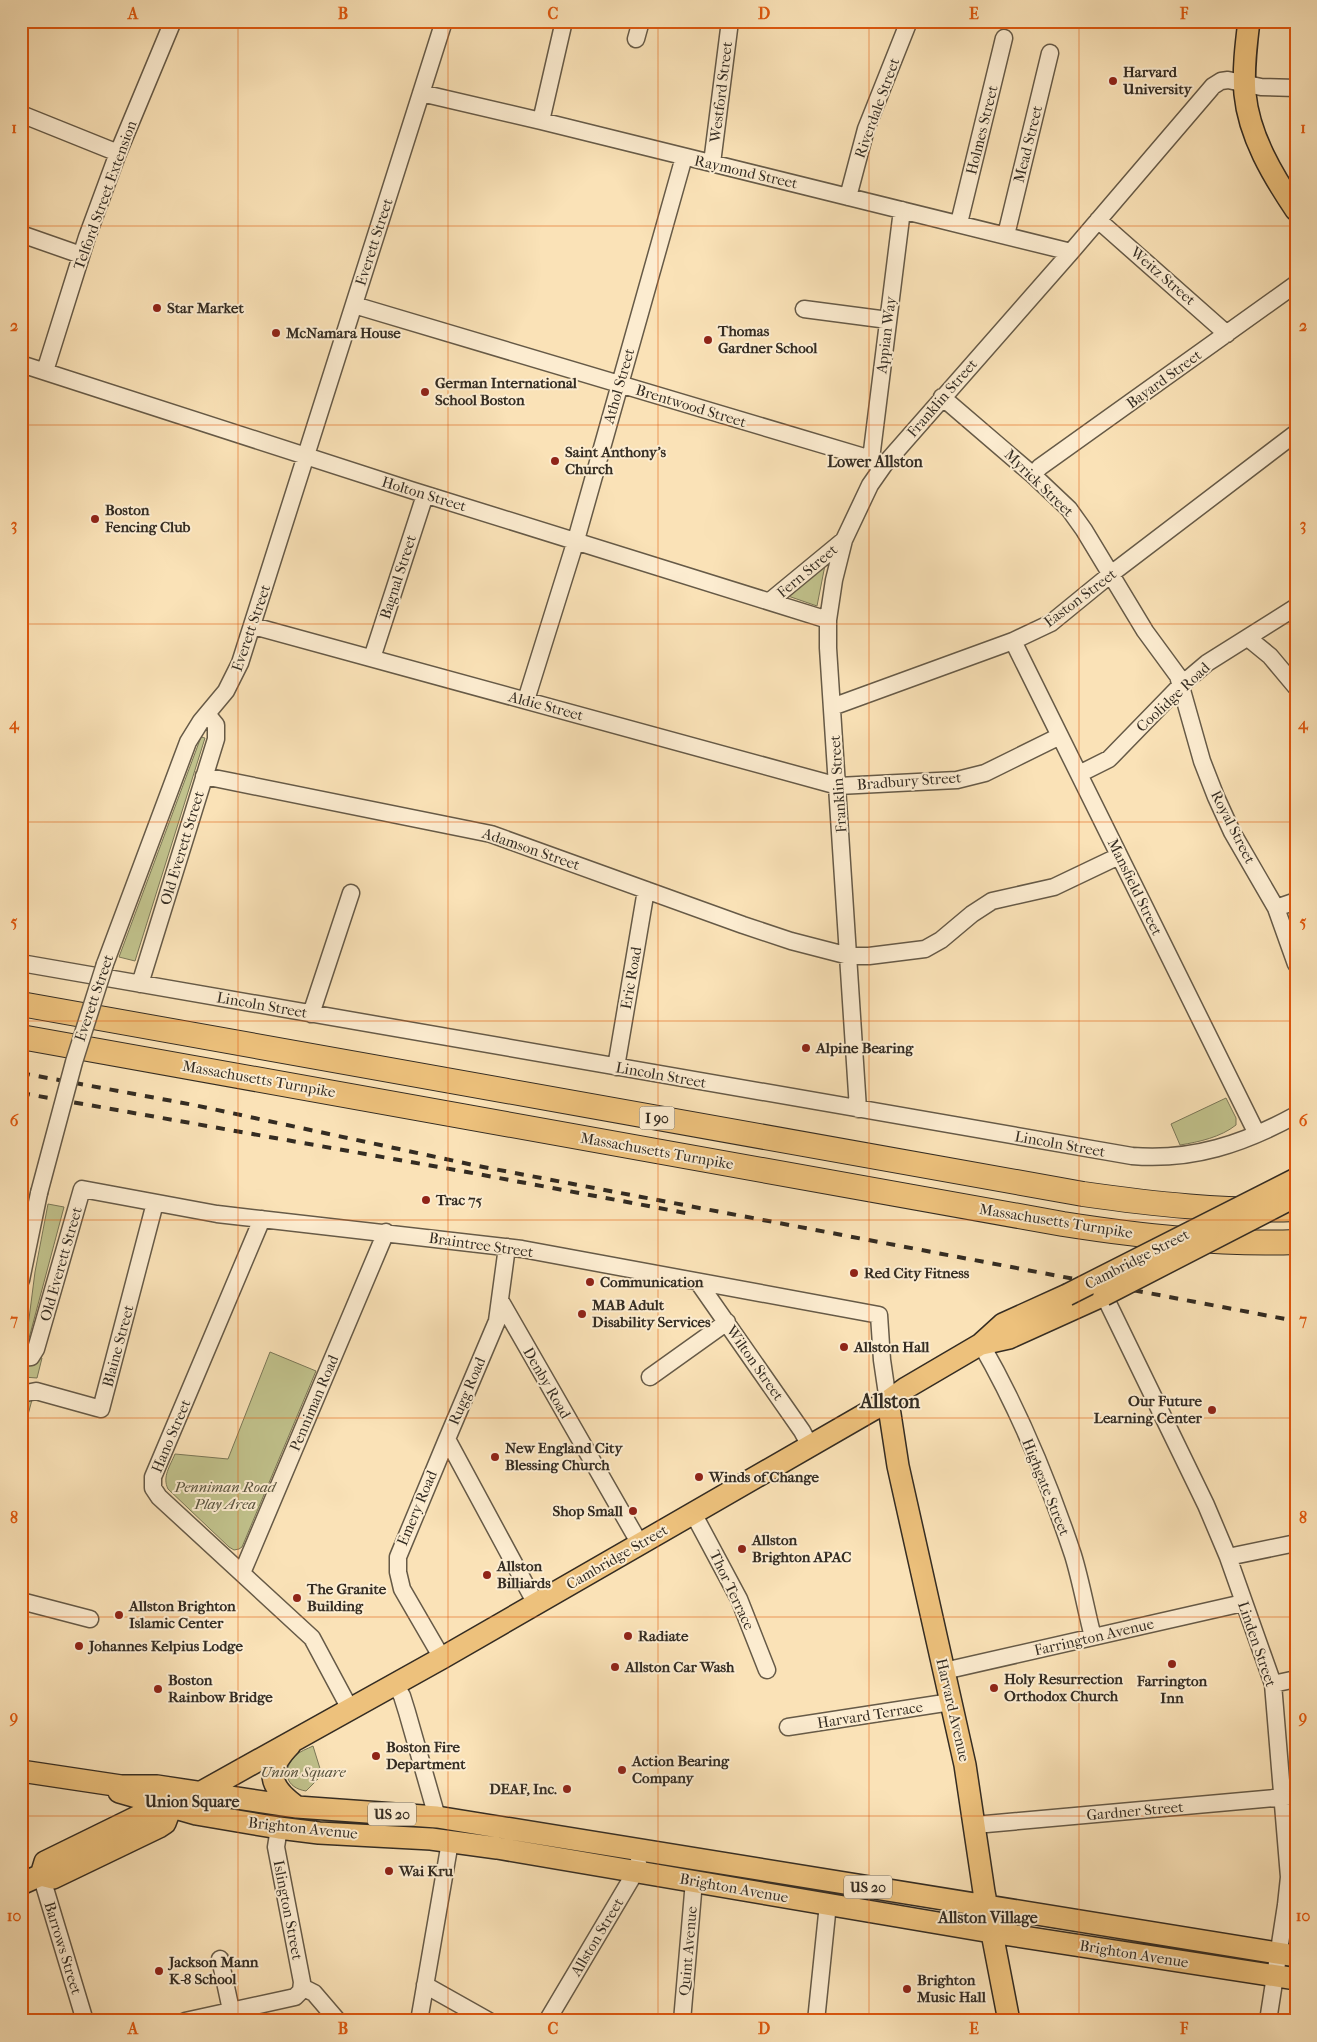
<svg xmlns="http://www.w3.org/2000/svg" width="1317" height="2042" font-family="'IM FELL French Canon',serif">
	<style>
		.green { fill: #c1c28c; stroke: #7a7757 }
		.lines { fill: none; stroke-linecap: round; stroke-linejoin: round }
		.minor-casing { stroke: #665a47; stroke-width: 19 }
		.major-casing { stroke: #342c22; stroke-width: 24 }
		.highway-casing { stroke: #342c22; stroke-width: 26 }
		.minor { stroke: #fcecd0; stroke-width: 16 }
		.major { stroke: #edc17c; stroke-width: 21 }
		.highway { stroke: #edc17c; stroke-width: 24 }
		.rail { stroke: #342c22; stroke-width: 4; stroke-dasharray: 9 9; stroke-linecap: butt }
		.minor-bridge-casing { stroke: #665a47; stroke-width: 19; stroke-linecap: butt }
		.major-bridge-casing { stroke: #342c22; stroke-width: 24; stroke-linecap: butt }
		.minor-bridge { stroke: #fcecd0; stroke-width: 16 }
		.major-bridge { stroke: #edc17c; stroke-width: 21 }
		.grid { fill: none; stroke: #df570d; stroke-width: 1; stroke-opacity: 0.55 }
		.poi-dot { fill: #8f2418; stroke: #fcecd0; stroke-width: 2 }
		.labels { text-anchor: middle; stroke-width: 4; stroke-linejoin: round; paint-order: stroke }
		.shield { fill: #fcecd0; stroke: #706656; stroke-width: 1 }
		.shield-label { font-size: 14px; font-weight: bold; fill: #342c22 }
		.poi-label { font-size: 15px; font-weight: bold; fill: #342c22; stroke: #fcecd0; text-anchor: start }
		.street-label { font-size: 15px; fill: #342c22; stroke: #fcecd0 }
		.park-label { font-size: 15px; font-style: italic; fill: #57523c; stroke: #fcecd0 }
		.neighbourhood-label { font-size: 16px; font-weight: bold; fill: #342c22; stroke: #fcecd0 }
		.district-label { font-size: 20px; font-weight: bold; fill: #342c22; stroke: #fcecd0 }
		.neatline { fill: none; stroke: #df570d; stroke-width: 2 }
		.grid-label { font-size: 16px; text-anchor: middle; font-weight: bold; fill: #df570d }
	</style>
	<rect width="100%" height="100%" fill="#fae2b7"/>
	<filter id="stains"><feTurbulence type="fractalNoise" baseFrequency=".004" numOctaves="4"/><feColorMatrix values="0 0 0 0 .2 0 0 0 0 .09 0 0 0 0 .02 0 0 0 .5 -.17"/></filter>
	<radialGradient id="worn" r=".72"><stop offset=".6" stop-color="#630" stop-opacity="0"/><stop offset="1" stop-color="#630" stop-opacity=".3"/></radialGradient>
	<!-- green -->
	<path class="green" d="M825,565L817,606L788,596Z
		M201,737L205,738L135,961L119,957Z
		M1226,1098L1236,1118V1125C1221,1137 1199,1142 1180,1145L1171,1124Z
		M48,1204L64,1207L28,1342H26L35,1272Z
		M270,1352L316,1371L242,1547L239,1549L234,1550L229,1547L168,1489C162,1477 170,1466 175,1454L228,1459Z
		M40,1357L42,1358L37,1378L23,1377L24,1367L35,1363Z
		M33,1396L21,1441L22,1398Z
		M313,1746L322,1775L306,1791C286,1788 281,1771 295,1756C300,1751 307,1749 313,1746Z"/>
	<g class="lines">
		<defs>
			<path id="minor" d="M636,39L641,21
				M421,93L541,121L1071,252
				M21,114L118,153
				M541,121L564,21
				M712,163L730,21
				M848,197L866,129L909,21
				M1098,220L1227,334
				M959,223L1004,38
				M21,234L81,255
				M1006,235L1050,53
				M354,305L871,459L881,468
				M804,309L888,320
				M21,364L411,490L828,620
				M45,371L87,237L118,153L173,21
				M942,397L1033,475L1069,509L1084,530L1145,631L1178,676L1202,761L1216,797L1232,832L1276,908L1296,964
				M871,459L902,210
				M1033,475L1040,467L1296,284
				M770,601L844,540
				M253,626L838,786L957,780L985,773L1060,736
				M1248,638L1270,656L1296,687
				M1013,641L1257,1134
				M372,658L425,495
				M526,700L576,540L684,157
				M832,707L1013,641L1051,623L1111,574L1296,433
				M1079,774L1109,759L1181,685L1207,663L1296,607
				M204,776L491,834L743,925L791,941L849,956H869L925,949L941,940L972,914L992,901L1054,887L1119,856
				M1276,908L1296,901
				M21,963L1132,1156C1192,1161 1243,1144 1296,1115
				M105,964L188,742L201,721L226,691L240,663L444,21
				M140,984L216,739V725L207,714
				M311,1014L351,893
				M616,1067L646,890
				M858,1109L828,648V620L834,580L844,540L870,485L884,465L1071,252L1213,86L1221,81L1228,80L1261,87L1296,88
				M262,1219L153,1477V1488L159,1497L312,1638L350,1709
				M507,1247L497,1321L447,1439L536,1604
				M21,1280L39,1193
				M698,1282L802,1431L810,1446
				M1104,1295L1206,1505L1228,1557L1273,1684L1289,1877L1286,1905L1268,2021
				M500,1300L640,1544
				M981,1344C1019,1410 1049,1483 1073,1555C1081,1581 1086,1610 1093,1637
				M21,1358L31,1357L36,1349L82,1189L217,1214L522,1249L879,1315L882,1360L888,1401
				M650,1377L727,1322
				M21,1394L36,1391L101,1409L155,1203
				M693,1513L739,1599L767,1670
				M1228,1557L1296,1543
				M242,1573L386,1232
				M21,1601L90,1619
				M442,1658L402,1589L398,1572V1557L447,1439
				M944,1671L1243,1603
				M395,1684L402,1696L407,1712L437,1817
				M1273,1684L1296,1679
				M788,1727L951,1702
				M975,1825L1296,1796
				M41,1875L85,2021
				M220,1959L231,2010
				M425,1985L489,2021
				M302,1987L314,1993L338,2021
				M185,2021L295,1997L301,1991L302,1982L276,1847L279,1828
				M419,2021L450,1842
				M547,2021L636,1871L638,1863
				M682,2021L694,1881
				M816,2021L828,1904"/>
			<path id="major" d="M1249,21C1246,45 1243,70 1245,94C1249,136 1273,176 1296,210
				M982,1344L1009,1338L1104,1295
				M888,1401L898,1466L965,1765L984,1892L1009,2021
				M290,1745C265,1771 268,1786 297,1807
				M21,1771L121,1786H157L297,1807L437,1817L1296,1956
				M119,1792L196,1814L279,1828L319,1833L431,1839L497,1848L991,1932L1296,1979
				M196,1795L442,1658L888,1401L906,1388L981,1344L1003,1324L1067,1295
				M41,1875L45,1862L143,1814L169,1808
				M21,1884L41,1875L53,1878L159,1827L165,1823L171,1807"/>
			<path id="highway" d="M21,1004L1083,1194C1153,1204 1225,1212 1296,1209
				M21,1037L1063,1224C1140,1236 1218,1245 1296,1242"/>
		</defs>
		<!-- minor casing -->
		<use href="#minor" class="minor-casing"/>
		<!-- major casing -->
		<use href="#major" class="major-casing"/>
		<!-- highway casing -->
		<use href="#highway" class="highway-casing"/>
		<!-- minor -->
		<use href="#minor" class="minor"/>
		<!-- major -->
		<use href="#major" class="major"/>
		<!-- highway -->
		<use href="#highway" class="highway"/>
		<!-- rail -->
		<path class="rail" d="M21,1073L194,1105L478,1166L1296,1321
			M21,1093L467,1172L691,1214"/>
		<defs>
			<path id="minor-bridge" d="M39,1193L74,1062L105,964"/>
			<path id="major-bridge" d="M1067,1295L1296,1179
				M1104,1295L1296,1196"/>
		</defs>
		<!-- minor-bridge casing -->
		<use href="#minor-bridge" class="minor-bridge-casing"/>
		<!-- major-bridge casing -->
		<use href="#major-bridge" class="major-bridge-casing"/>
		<!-- minor-bridge -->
		<use href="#minor-bridge" class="minor-bridge"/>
		<!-- major-bridge -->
		<use href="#major-bridge" class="major-bridge"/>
	</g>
	<!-- grid -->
	<path class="grid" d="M238,21V2021M448,21V2021M658,21V2021M869,21V2021M1079,21V2021M21,226H1296M21,425H1296M21,624H1296M21,822H1296M21,1021H1296M21,1220H1296M21,1418H1296M21,1617H1296M21,1816H1296"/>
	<!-- markers -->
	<g class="poi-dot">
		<circle cx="1113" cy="81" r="5"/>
		<circle cx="157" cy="308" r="5"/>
		<circle cx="276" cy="333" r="5"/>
		<circle cx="708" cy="340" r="5"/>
		<circle cx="425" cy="392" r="5"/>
		<circle cx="555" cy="461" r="5"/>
		<circle cx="95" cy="519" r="5"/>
		<circle cx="806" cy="1048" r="5"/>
		<circle cx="426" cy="1200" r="5"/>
		<circle cx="854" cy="1273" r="5"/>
		<circle cx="590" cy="1282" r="5"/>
		<circle cx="582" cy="1314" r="5"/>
		<circle cx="844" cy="1347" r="5"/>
		<circle cx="1212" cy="1410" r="5"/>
		<circle cx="495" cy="1457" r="5"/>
		<circle cx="699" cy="1477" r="5"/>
		<circle cx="633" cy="1511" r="5"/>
		<circle cx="742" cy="1549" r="5"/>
		<circle cx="487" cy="1575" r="5"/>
		<circle cx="297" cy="1598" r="5"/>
		<circle cx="119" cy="1615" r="5"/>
		<circle cx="628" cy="1636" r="5"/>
		<circle cx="79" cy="1646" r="5"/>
		<circle cx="1172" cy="1664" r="5"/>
		<circle cx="615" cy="1667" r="5"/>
		<circle cx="994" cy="1688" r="5"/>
		<circle cx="158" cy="1689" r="5"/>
		<circle cx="376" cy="1756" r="5"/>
		<circle cx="622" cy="1770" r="5"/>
		<circle cx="567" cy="1789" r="5"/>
		<circle cx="389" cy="1871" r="5"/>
		<circle cx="159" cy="1971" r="5"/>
		<circle cx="907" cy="1989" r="5"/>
	</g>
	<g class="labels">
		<!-- shield labels -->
		<g class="shield">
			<rect x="639.5" y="1106.5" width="35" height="23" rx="4"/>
			<rect x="368" y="1802.5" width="48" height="23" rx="4"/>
			<rect x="844" y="1875.5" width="48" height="23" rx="4"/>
		</g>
		<g class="shield-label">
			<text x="657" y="1123">I 90</text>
			<text x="392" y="1819">US 20</text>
			<text x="868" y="1892">US 20</text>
		</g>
		<!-- poi labels -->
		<g class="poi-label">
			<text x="1123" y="77">Harvard<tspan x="1123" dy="17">University</tspan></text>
			<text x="167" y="313">Star Market</text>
			<text x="718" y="336">Thomas<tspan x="718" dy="17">Gardner School</tspan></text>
			<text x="286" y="338">McNamara House</text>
			<text x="435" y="388">German International<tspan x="435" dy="17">School Boston</tspan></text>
			<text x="565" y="457">Saint Anthony's<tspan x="565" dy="17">Church</tspan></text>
			<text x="105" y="515">Boston<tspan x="105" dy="17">Fencing Club</tspan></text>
			<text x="816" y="1053">Alpine Bearing</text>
			<text x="436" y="1205">Trac 75</text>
			<text x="864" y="1278">Red City Fitness</text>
			<text x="600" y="1287">Communication</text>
			<text x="592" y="1310">MAB Adult<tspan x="592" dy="17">Disability Services</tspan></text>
			<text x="854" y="1352">Allston Hall</text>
			<text x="1202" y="1406" text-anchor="end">Our Future<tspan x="1202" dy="17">Learning Center</tspan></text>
			<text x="505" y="1453">New England City<tspan x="505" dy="17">Blessing Church</tspan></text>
			<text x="709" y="1482">Winds of Change</text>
			<text x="623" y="1516" text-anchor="end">Shop Small</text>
			<text x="752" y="1545">Allston<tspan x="752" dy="17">Brighton APAC</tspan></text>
			<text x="497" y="1571">Allston<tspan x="497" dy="17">Billiards</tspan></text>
			<text x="307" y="1594">The Granite<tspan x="307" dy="17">Building</tspan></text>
			<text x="129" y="1611">Allston Brighton<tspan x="129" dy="17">Islamic Center</tspan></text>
			<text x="638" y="1641">Radiate</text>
			<text x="89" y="1651">Johannes Kelpius Lodge</text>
			<text x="625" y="1672">Allston Car Wash</text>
			<text x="1004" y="1684">Holy Resurrection<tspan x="1004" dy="17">Orthodox Church</tspan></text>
			<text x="168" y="1685">Boston<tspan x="168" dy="17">Rainbow Bridge</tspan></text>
			<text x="1172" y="1686" text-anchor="middle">Farrington<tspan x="1172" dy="17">Inn</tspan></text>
			<text x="386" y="1752">Boston Fire<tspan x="386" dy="17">Department</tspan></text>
			<text x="632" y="1766">Action Bearing<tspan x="632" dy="17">Company</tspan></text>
			<text x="557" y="1794" text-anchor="end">DEAF, Inc.</text>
			<text x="399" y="1876">Wai Kru</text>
			<text x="169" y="1967">Jackson Mann<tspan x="169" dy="17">K-8 School</tspan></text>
			<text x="917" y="1985">Brighton<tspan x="917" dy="17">Music Hall</tspan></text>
		</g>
		<!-- street labels -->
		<g class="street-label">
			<text transform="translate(721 92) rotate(-83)" y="5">Westford Street</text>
			<text transform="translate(877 108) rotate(-70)" y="5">Riverdale Street</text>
			<text transform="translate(982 130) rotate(-76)" y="5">Holmes Street</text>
			<text transform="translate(1028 144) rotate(-76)" y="5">Mead Street</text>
			<text transform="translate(746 172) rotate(13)" y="5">Raymond Street</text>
			<text transform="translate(105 195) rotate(-70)" y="5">Telford Street Extension</text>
			<text transform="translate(374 242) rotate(-72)" y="5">Everett Street</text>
			<text transform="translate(1163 276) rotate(41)" y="5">Weitz Street</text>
			<text transform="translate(886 335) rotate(-83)" y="5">Appian Way</text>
			<text transform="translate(1164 379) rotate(-36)" y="5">Bayard Street</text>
			<text transform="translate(619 386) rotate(-74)" y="5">Athol Street</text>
			<text transform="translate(942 398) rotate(-49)" y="5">Franklin Street</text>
			<text transform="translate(691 406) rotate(17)" y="5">Brentwood Street</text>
			<text transform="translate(1039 483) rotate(44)" y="5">Myrick Street</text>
			<text transform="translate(424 494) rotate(17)" y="5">Holton Street</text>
			<text transform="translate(807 571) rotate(-40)" y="5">Fern Street</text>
			<text transform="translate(398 577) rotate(-72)" y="5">Bagnal Street</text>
			<text transform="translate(1080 598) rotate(-37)" y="5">Easton Street</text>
			<text transform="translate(251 628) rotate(-71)" y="5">Everett Street</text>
			<text transform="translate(1173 697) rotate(-43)" y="5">Coolidge Road</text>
			<text transform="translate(546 706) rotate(15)" y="5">Aldie Street</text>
			<text transform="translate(909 781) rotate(-4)" y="5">Bradbury Street</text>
			<text transform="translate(838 784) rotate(-94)" y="5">Franklin Street</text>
			<text transform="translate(1233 827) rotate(63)" y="5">Royal Street</text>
			<text transform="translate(182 848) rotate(-73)" y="5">Old Everett Street</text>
			<text transform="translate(531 849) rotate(19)" y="5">Adamson Street</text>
			<text transform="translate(1135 887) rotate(64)" y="5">Mansfield Street</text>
			<text transform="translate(631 978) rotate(-80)" y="5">Eric Road</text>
			<text transform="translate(94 998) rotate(-71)" y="5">Everett Street</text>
			<text transform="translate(262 1005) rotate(10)" y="5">Lincoln Street</text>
			<text transform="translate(661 1075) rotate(10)" y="5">Lincoln Street</text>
			<text transform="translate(259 1079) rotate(10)" y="5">Massachusetts Turnpike</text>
			<text transform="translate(1060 1144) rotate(10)" y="5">Lincoln Street</text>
			<text transform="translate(657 1151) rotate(10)" y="5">Massachusetts Turnpike</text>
			<text transform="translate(1056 1221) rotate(9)" y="5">Massachusetts Turnpike</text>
			<text transform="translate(481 1245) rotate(8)" y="5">Braintree Street</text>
			<text transform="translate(1137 1259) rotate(-27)" y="5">Cambridge Street</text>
			<text transform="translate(61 1264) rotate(-74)" y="5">Old Everett Street</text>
			<text transform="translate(118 1346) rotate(-75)" y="5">Blaine Street</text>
			<text transform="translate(755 1363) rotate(55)" y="5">Wilton Street</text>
			<text transform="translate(547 1383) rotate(60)" y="5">Denby Road</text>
			<text transform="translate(467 1391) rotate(-67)" y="5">Rugg Road</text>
			<text transform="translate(314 1403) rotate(-67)" y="5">Penniman Road</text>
			<text transform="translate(171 1436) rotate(-67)" y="5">Hano Street</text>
			<text transform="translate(1046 1487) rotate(68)" y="5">Highgate Street</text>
			<text transform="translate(417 1508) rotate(-67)" y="5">Emery Road</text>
			<text transform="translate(617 1557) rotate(-30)" y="5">Cambridge Street</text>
			<text transform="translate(732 1590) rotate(65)" y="5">Thor Terrace</text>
			<text transform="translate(1094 1637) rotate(-13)" y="5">Farrington Avenue</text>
			<text transform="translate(1257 1644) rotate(71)" y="5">Linden Street</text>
			<text transform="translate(953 1710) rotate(77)" y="5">Harvard Avenue</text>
			<text transform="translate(870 1715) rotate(-9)" y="5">Harvard Terrace</text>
			<text transform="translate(1135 1811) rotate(-5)" y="5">Gardner Street</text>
			<text transform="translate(303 1828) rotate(6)" y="5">Brighton Avenue</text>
			<text transform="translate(734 1888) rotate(10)" y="5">Brighton Avenue</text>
			<text transform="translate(288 1910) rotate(79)" y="5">Islington Street</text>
			<text transform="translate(597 1937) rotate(-59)" y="5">Allston Street</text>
			<text transform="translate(63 1948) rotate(73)" y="5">Barrows Street</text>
			<text transform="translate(688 1951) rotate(-85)" y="5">Quint Avenue</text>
			<text transform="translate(1134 1954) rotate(9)" y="5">Brighton Avenue</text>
		</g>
		<!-- park labels -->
		<g class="park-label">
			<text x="225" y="1492">Penniman Road<tspan x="225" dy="17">Play Area</tspan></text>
			<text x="303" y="1777">Union Square</text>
		</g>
		<!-- neighbourhood labels -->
		<g class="neighbourhood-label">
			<text x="875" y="467">Lower Allston</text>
			<text x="192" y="1807">Union Square</text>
			<text x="988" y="1923">Allston Village</text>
		</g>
		<!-- district labels -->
		<g class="district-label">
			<text x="890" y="1408">Allston</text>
		</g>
	</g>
	<!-- margin -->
	<rect width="1317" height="2042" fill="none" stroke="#fae2b7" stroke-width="55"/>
	<rect x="28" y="28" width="1262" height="1986" class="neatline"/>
	<g class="grid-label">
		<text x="133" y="19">A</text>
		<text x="343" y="19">B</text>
		<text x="553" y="19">C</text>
		<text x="764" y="19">D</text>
		<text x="974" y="19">E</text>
		<text x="1184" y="19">F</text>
		<text x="14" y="133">1</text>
		<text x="1303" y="133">1</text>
		<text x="14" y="331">2</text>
		<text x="1303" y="331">2</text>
		<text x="14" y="530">3</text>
		<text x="1303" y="530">3</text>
		<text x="14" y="729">4</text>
		<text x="1303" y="729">4</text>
		<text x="14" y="927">5</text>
		<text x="1303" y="927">5</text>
		<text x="14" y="1126">6</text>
		<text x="1303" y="1126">6</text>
		<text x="14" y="1325">7</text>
		<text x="1303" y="1325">7</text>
		<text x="14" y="1523">8</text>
		<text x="1303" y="1523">8</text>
		<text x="14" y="1722">9</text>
		<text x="1303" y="1722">9</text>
		<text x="14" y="1921">10</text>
		<text x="1303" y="1921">10</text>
		<text x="133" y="2034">A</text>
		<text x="343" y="2034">B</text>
		<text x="553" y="2034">C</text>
		<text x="764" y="2034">D</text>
		<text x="974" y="2034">E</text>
		<text x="1184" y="2034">F</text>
	</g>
	<rect width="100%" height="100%" filter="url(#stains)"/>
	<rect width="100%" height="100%" fill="url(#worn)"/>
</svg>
